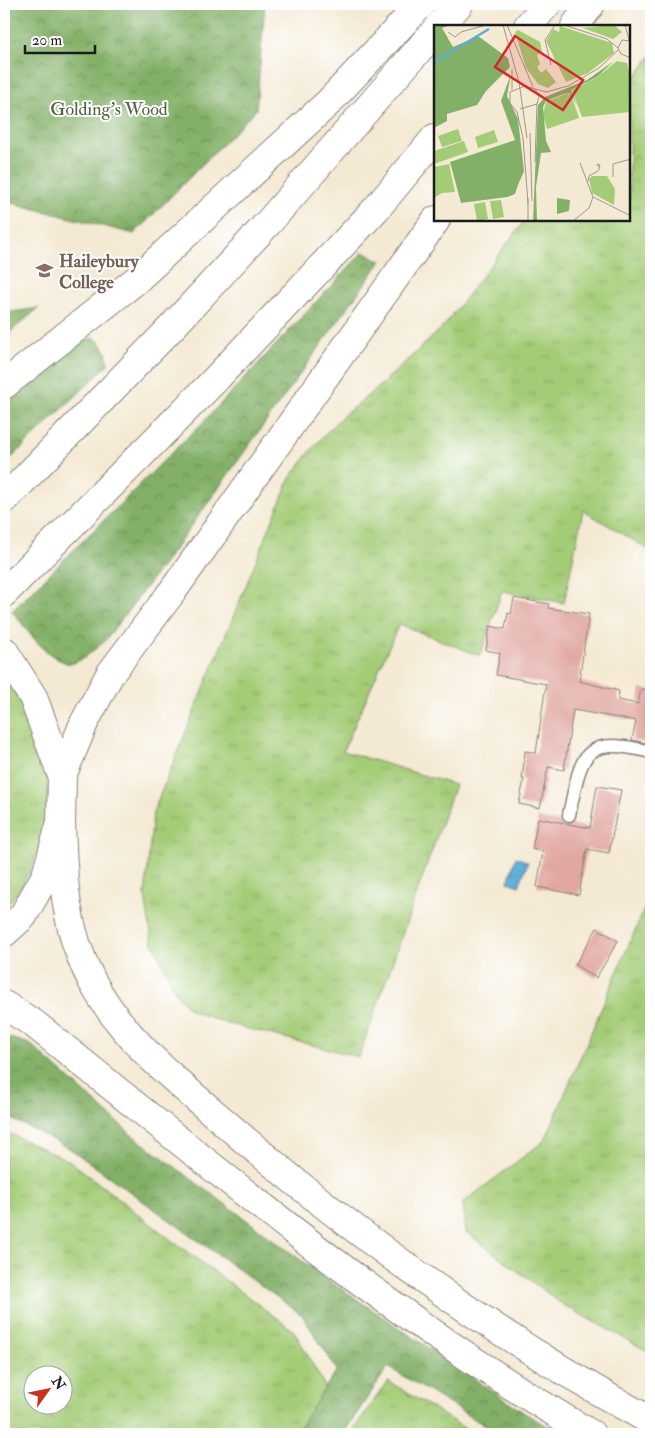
<svg xmlns="http://www.w3.org/2000/svg" width="655" height="1438" font-family="'IM FELL Double Pica',serif">
	<style>
		.grass { fill: url(#grass-tufts); stroke: #60744a; fill-rule: evenodd }
		.forest { fill: url(#forest-crowns); stroke: #506642 }
		.water { fill: url(#water-ripples); stroke: #3e657a }
		.building { fill: #e1a7a1 }
		.lines { fill: none; stroke-linecap: round; stroke-linejoin: round }
		.lane-casing { stroke: #888278; stroke-width: 15 }
		.highway-casing { stroke: #888278; stroke-width: 30 }
		.lane { stroke: #fff; stroke-width: 12 }
		.highway { stroke: #fff; stroke-width: 28 }
		.labels { text-anchor: middle; stroke-width: 4; stroke-linejoin: round; paint-order: stroke }
		.park-label { font-size: 18px; fill: #526240; stroke: #fff }
		.education-label { font-size: 18px; font-weight: bold; fill: #785e54; stroke: #fff; text-anchor: start }
		.inset-river { fill: none; stroke: #5faed9; stroke-width: 2.5 }
		.inset-road { fill: none; stroke: #9e978a; stroke-width: 1 }
		.view { fill: #d62828; fill-opacity: 0.15; stroke: #d62828; stroke-width: 2.5 }
		.inset-edge { fill: none; stroke: #1c1c1c; stroke-width: 2.5 }
	</style>
	<defs>
		<pattern id="grass-tufts" width="24" height="20" patternUnits="userSpaceOnUse" patternTransform="scale(1.25)"><rect width="24" height="20" fill="#a4cc77"/><path d="M3 7l-1-3M5 7V3M7 7l1-3M15 17l-1-3M17 17v-4M19 17l1-3" fill="none" stroke="#8daf66"/></pattern>
		<pattern id="forest-crowns" width="20" height="18" patternUnits="userSpaceOnUse" patternTransform="scale(1.25)"><rect width="20" height="18" fill="#83b068"/><path d="M2 6a3 3 0 1 1 6 0M12 15a3 3 0 1 1 6 0" fill="none" stroke="#6a8e55"/></pattern>
		<pattern id="water-ripples" width="26" height="14" patternUnits="userSpaceOnUse" patternTransform="scale(1.25)"><rect width="26" height="14" fill="#5faed9"/><path d="M2 4q2-2 4 0t4 0M15 11q2-2 4 0t4 0" fill="none" stroke="#4e8daf"/></pattern>
	</defs>
	<rect width="100%" height="100%" fill="#fff"/>
	<filter id="ink" filterUnits="userSpaceOnUse"><feTurbulence type="fractalNoise" baseFrequency=".02" numOctaves="2"/><feDisplacementMap in="SourceGraphic" scale="10" xChannelSelector="R" yChannelSelector="G"/><feConvolveMatrix kernelMatrix="1 2 1 2 8 2 1 2 1" color-interpolation-filters="sRGB"/></filter>
	<filter id="wash" filterUnits="userSpaceOnUse"><feTurbulence type="fractalNoise" baseFrequency=".0096" numOctaves="4" result="noise"/><feDisplacementMap in="SourceGraphic" scale="20" xChannelSelector="R" yChannelSelector="G"/><feGaussianBlur stdDeviation="1.12" result="paint"/><feColorMatrix in="noise" values="0 0 0 0 0 0 0 0 0 0 0 0 0 0 0 0 0 1.4 0 .05"/><feComposite in="paint" operator="in"/></filter>
	<g filter="url(#wash)">
		<rect width="100%" height="100%" fill="#f4e9d3"/>
		<!-- grass -->
		<path class="grass" d="M651,56V551L583,510L564,603L502,591L480,656L399,624L343,751L455,785L359,1057L229,1024L190,1010L176,993L152,941L145,896L153,812L290,478L312,449L338,420L383,383L444,326L525,220H629V85Z
			M4,675L22,700L47,768L48,792L47,816L34,863L23,884L4,910Z
			M651,893V1353L563,1305L466,1232L463,1203L545,1140Z
			M4,1131L70,1161L170,1239L294,1331L331,1397L304,1434H4ZM32,1376H62V1406H32Z
			M388,1381L474,1434H350Z"/>
		<!-- forest -->
		<path class="forest" d="M4,4H265L256,110L134,234L4,201Z
			M363,252L381,261L177,546L105,641L83,659L70,664C44,657 29,632 12,611L206,419Z
			M39,308L4,337V313Z
			M94,338C104,344 108,353 108,365L4,465V402L82,340Z
			M4,1036L30,1044L132,1135L321,1275L526,1414L562,1434H499L388,1367L343,1434H295L337,1370L302,1315L69,1148L4,1115Z"/>
		<!-- water -->
		<path class="water" d="M516,857L528,862L519,886L508,882Z"/>
		<g id="blocks">
			<!-- building -->
			<path class="building" d="M514,598L549,604L548,608L589,614L579,681L619,691L618,700L638,704L641,689L651,690V744L632,740L636,721L573,710L564,770L548,767L540,808L519,804L524,779H522L525,751L536,753L546,684L496,675L500,653L486,650L490,626L505,629L508,613L511,614Z
				M597,786L621,790L609,853L587,849L579,895L537,887L543,851L532,849L538,818L590,828Z
				M597,928L618,941L596,978L575,965Z"/>
		</g>
	</g>
	<g filter="url(#ink)">
		<use href="#blocks" fill-opacity="0" stroke="#888278" stroke-width="1"/>
		<g class="lines">
			<defs>
				<path id="lane" d="M569,815C582,754 581,735 651,752"/>
				<path id="highway" d="M439,26L459,4
					M528,26L547,4
					M575,26L591,4
					M4,385L135,281L328,103L421,4
					M4,500L172,327L268,223L435,31
					M4,593L210,385L376,209L435,138
					M4,651L33,697L62,776L61,822L46,875L23,916L4,933
					M62,776L84,723L110,674L172,592L436,220
					M61,822C63,880 64,928 92,981C122,1038 175,1080 224,1122C355,1236 499,1338 651,1421
					M4,1005L33,1023C213,1167 390,1318 591,1434"/>
			</defs>
			<!-- lane casing -->
			<use href="#lane" class="lane-casing"/>
			<!-- highway casing -->
			<use href="#highway" class="highway-casing"/>
			<!-- lane -->
			<use href="#lane" class="lane"/>
			<!-- highway -->
			<use href="#highway" class="highway"/>
		</g>
	</g>
	<!-- icons -->
	<defs>
		<symbol id="school-bare" viewBox="-9 -9 18 18"><path d="M0-5L7-2L0 1L-7-2ZM-4 1L0 2.5L4 1V4Q0 6-4 4Z" fill="#8d6e63" stroke="#fff" stroke-width="2.5" paint-order="stroke"/></symbol>
	</defs>
	<g fill-rule="evenodd">
		<use href="#school-bare" x="32" y="258" width="25" height="25"/>
	</g>
	<g class="labels">
		<!-- park labels -->
		<g class="park-label">
			<text x="109" y="115">Golding's Wood</text>
		</g>
		<!-- education labels -->
		<g class="education-label">
			<text x="59" y="267">Haileybury<tspan x="59" dy="21">College</tspan></text>
		</g>
	</g>
	<!-- overview -->
	<g transform="translate(434 25)">
		<rect width="196" height="196" fill="#f4e9d3"/>
		<path d="M126,1L178,18L180,28L154,48L132,57L112,16L119,4L125,7ZM170,1H181L188,7L179,14L149,3ZM84,5L106,17L108,27L103,30L106,39L103,42L107,48L112,44L122,57L114,63L104,59L92,43L81,7ZM183,36L193,38L195,47L196,87L148,92L138,65L162,53ZM133,68L137,69L145,93L113,104L109,89L112,77ZM15,139L21,167L8,168L0,173V142ZM158,151H173L181,164L180,180L158,168L155,154Z" fill="#a4cc77"/>
		<path d="M0,0H16L8,3L19,22L44,11L74,33L76,42L52,66L43,80L13,89V96L0,103ZM180,36L163,52L137,65L143,80L136,68H132L112,76L109,82L112,116L117,127L107,128L102,162L103,196H99L104,80L111,72L153,55ZM77,49L73,71L84,94L90,146L84,160L81,169L73,172L27,178L16,137L81,115L67,76ZM123,173L136,175L135,186L123,189Z" fill="#83b068"/>
		<path d="M24,104L28,116L8,122L4,111ZM60,105L64,117L44,123L41,112ZM30,116L34,127L0,139V126ZM67,175L70,192L59,194L56,176ZM51,177L54,194L43,196L40,179Z" fill="#a4cc77"/>
		<path class="inset-river" d="M0,37L55,4"/>
		<path class="inset-road" d="M69,0L85,57L93,113M73,0L99,62M130,0L173,14L184,23M191,0L195,15M14,7L21,12L27,7L52,0M197,16L188,15L184,23L187,29L197,33M117,40L111,15L121,0M78,65V44M86,84L103,79L105,71L101,64M96,108L98,176M101,137L103,79M146,138L159,172M179,152V139L197,134M154,156L155,151L164,146L165,144L166,140L163,139L165,142M94,178L89,113L83,87L76,78V67L91,61L112,67L134,61L165,43L184,25M94,196V173M139,196L155,183L159,172L197,191"/>
		<path class="view" d="M81,11L149,55L129,85L61,42Z"/>
		<rect width="196" height="196" class="inset-edge"/>
	</g>
	<!-- margin -->
	<rect width="655" height="1438" fill="none" stroke="#fff" stroke-width="20"/>
	<!-- north arrow -->
	<g transform="translate(48 1390) rotate(57)"><circle r="24" fill="#ffffff" stroke="#a4a4a4"/>
	<path d="M0-4L9 19L0 12L-9 19Z" fill="#c8321e"/>
	<text y="-8" font-size="14" font-weight="bold" text-anchor="middle" fill="#1c1c1c">N</text>
	</g>
	<!-- scale -->
	<path d="M25 45v8h70v-8" fill="none" stroke="#1c1c1c" stroke-width="2.5"/>
	<text x="32" y="45" font-size="15" fill="#1c1c1c" stroke="#ffffff" stroke-width="4" paint-order="stroke">20 m</text>
</svg>
